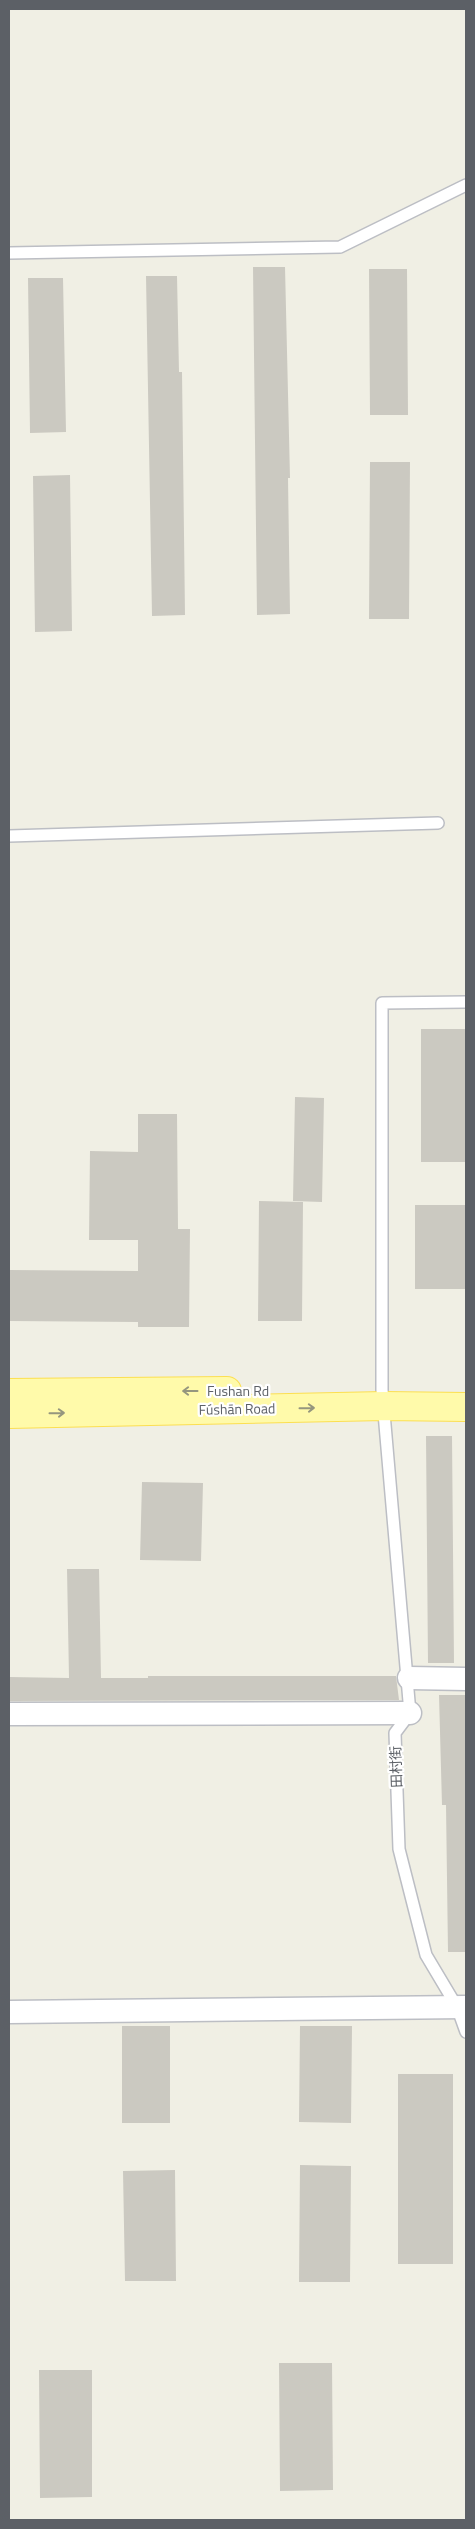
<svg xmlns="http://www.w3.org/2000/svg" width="475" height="2529" font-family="'Titillium Web','Noto Sans SC',sans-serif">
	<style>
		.building { fill: #cbc9c1 }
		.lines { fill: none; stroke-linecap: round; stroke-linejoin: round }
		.service-casing { stroke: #bcbec4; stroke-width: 14 }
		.minor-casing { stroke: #bcbec4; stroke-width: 25 }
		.primary-casing { stroke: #fcdf51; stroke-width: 30 }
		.service { stroke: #fff; stroke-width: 11 }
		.minor { stroke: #fff; stroke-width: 22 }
		.primary { stroke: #fffaaa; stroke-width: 28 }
		.oneway { stroke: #95967e }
		.labels { text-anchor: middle; stroke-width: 4.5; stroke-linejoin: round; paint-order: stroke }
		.street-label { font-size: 14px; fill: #5c6066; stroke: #fff }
	</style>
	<rect width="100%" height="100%" fill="#f0efe4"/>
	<!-- building -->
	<path class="building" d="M253,267H285L290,478H288L290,614L257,615Z
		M369,269H407L408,415H370Z
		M146,276H177L179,372H182L185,615L152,616Z
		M28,278H63L66,432L30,433Z
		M370,462H410L409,619H369Z
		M70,475L72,631L35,632L33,476Z
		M421,1029H466V1162H421Z
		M295,1097L324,1098L322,1202L293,1201Z
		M138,1114H177L178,1229H190L189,1327H138V1322L9,1321V1270L138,1271V1240H89L90,1151L138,1152Z
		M259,1201L303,1202L302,1321H258Z
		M415,1205H466V1289H415Z
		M426,1436H452L454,1663H428Z
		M142,1482L203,1483L201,1561L140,1560Z
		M67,1569H99L101,1678H148V1676H396L399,1700L9,1701V1677L69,1678Z
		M439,1695H466V1952H448L446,1805H442Z
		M122,2026H170V2123H122Z
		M300,2026H352L351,2123L299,2122Z
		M398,2074H453V2264H398Z
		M300,2165L351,2166L350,2282H299Z
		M175,2170L176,2281H125L123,2171Z
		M279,2363H332L333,2490L280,2491Z
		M39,2370H92V2497L40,2498Z"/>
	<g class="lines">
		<defs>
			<path id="service" d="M9,253L340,247L466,185
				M9,836L438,823
				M466,1002L382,1003V1390L410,1713L395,1733L399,1849L426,1955L457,2007L466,2032"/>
			<path id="minor" d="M409,1678L466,1679
				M9,1714L410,1713
				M9,2012L466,2007"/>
			<path id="primary" d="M9,1393L227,1391
				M9,1414L384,1406L466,1407"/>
		</defs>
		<!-- service casing -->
		<use href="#service" class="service-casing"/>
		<!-- minor casing -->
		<use href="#minor" class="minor-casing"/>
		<!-- primary casing -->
		<use href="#primary" class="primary-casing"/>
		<!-- service -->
		<use href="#service" class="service"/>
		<!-- minor -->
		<use href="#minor" class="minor"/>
		<!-- primary -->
		<use href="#primary" class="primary"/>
	</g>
	<!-- one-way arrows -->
	<defs><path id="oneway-shaft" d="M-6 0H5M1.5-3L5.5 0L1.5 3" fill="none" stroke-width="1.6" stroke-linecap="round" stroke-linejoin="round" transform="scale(1.25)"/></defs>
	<g class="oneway">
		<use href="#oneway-shaft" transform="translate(190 1391) rotate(180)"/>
		<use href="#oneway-shaft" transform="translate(307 1408) rotate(-1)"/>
		<use href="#oneway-shaft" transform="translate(57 1413) rotate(-1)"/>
	</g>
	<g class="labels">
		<!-- street labels -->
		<g class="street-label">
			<text x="238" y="1396">Fushan Rd</text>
			<text transform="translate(237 1409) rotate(-1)" y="5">Fúshān Road</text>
			<text transform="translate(396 1767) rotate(-92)" y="5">田村街</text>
		</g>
	</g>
	<!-- border -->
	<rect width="475" height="2529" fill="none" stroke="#5c6066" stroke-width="20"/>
</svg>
